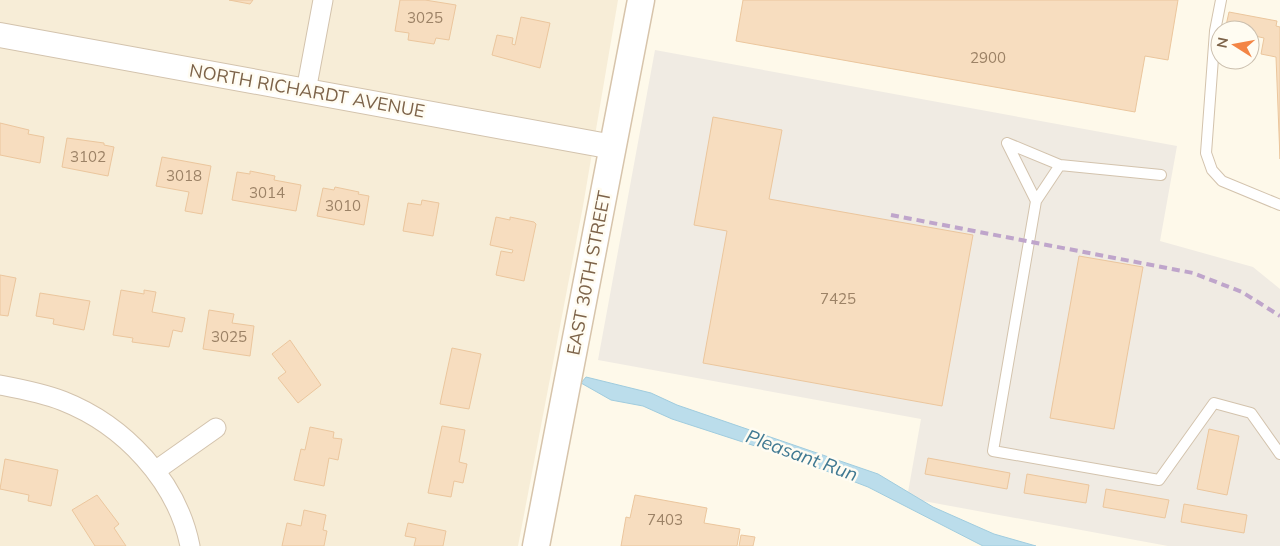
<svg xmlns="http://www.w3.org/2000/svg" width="1280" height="546" font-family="Mulish,sans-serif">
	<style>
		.residential { fill: #f7edd7 }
		.industrial { fill: #f0ebe3 }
		.water { fill: #bbddeb; stroke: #a0ccde }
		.building { fill: #f7ddbf; stroke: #ebc69d }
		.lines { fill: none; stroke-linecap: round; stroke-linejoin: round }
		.service-casing { stroke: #d3c3ad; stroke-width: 12 }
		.minor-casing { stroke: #d3c3ad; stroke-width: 21 }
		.tertiary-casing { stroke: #d3c3ad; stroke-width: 26 }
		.secondary-casing { stroke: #d7c4ab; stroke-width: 29 }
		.service { stroke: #fff; stroke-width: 10 }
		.minor { stroke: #fff; stroke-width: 19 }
		.tertiary { stroke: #fff; stroke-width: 24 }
		.secondary { stroke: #fff; stroke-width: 26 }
		.rail { stroke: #bfa5cb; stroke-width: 4; stroke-dasharray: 8 5; stroke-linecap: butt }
		.labels { text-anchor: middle; stroke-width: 5; stroke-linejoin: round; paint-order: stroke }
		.number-label { font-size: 15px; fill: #9c8266 }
		.street-label { font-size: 18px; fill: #7d6349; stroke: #fffcf2 }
		.water-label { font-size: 19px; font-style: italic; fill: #407992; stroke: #fffcf2 }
	</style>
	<rect width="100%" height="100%" fill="#fef9ea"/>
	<!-- residential -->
	<path class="residential" d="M0,0H618L583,206L518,546H0Z"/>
	<!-- industrial -->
	<path class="industrial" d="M655,50L1177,146L1160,241L1253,267L1280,289V546H1168L907,498L921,419L598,360Z"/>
	<!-- water -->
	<path class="water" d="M586,377L651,393L677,405L878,474L933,507L994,534L1036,546H983L868,487L795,459L672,419L643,406L611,400L581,383Z"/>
	<!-- building -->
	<path class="building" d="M229,0H253L250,4Z
		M400,0H425L456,5L449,40L436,38L434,44L408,40L409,33L395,31Z
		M743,0H1178L1168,60L1145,56L1135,112L736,41Z
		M1229,12L1277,21L1276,26L1280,27V159L1276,57L1261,54L1264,38L1250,35V30H1225Z
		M521,17L550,23L540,68L492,55L497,35L513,38L512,44L515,45Z
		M713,117L782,130L769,199L973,235L942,406L703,363L727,231L694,225Z
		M0,123L29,130L28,134L44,137L40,163L0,155Z
		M67,138L104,143V145L114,147L108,176L62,167Z
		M162,157L211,166L202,214L185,211L189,192L156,186Z
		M250,171L275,176L274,180L301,185L296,211L232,200L237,172L250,174Z
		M335,187L359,192L358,194L369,196L364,225L317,216L323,188L334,190Z
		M422,200L439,203L433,236L403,231L408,203L421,205Z
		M496,217L510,220V217L534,222L536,224L524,281L496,275L501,251L512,253L513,250L490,245Z
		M1079,256L1143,267L1114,429L1050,418Z
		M0,275L16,278L8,316L0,315Z
		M121,290L144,294V290L156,292L152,312L185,318L182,332L173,330L169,347L132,342L133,338L113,335Z
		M40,293L90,301L84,330L53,324L54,319L36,316Z
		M209,310L234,314L232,323L254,326L250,356L203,349Z
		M290,340L321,385L298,403L278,378L286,372L272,354Z
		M452,348L481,354L469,409L440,404Z
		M442,426L465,430L459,462L467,464L463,483L454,481L451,497L428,493Z
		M310,427L334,432L333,438L342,439L338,460L329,458L324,486L294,480L301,449L305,450Z
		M1209,429L1239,436L1227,495L1197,489Z
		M928,458L1010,473L1007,489L925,474Z
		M5,459L58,470L51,506L28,501L29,495L0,489Z
		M1027,474L1089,485L1086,503L1024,493Z
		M1106,489L1169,500L1165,518L1103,507Z
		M97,495L119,524L114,528L126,546H95L72,510Z
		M635,495L707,508L704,523L740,529L737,546H621L626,517L630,518Z
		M1184,504L1247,515L1244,533L1181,522Z
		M304,510L326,515L323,530L327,531L324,546H282L287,523L301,526Z
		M408,523L446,531L443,546H414L416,538L405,536Z
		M741,535L755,537L753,546H739Z"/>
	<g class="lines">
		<defs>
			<path id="service" d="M1221,0L1215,31L1206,153L1212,170L1222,181L1280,205
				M1007,143L1036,201L993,451L1159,480L1214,403L1251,413L1280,454
				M1007,143L1060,165L1036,201
				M1060,165L1161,175"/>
			<path id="minor" d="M306,91L323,0
				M0,385C21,389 43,393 63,401C124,425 177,481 190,546
				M155,471L216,428"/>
			<path id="tertiary" d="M0,35L613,147"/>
			<path id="secondary" d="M536,546L641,0"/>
		</defs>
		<!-- service casing -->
		<use href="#service" class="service-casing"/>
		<!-- minor casing -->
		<use href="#minor" class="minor-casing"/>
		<!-- tertiary casing -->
		<use href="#tertiary" class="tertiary-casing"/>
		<!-- secondary casing -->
		<use href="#secondary" class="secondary-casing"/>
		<!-- service -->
		<use href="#service" class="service"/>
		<!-- minor -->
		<use href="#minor" class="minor"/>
		<!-- tertiary -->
		<use href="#tertiary" class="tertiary"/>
		<!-- secondary -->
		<use href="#secondary" class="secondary"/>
		<!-- rail -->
		<path class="rail" d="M891,215L1193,273L1242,292L1280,316"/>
	</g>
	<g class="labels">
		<!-- number labels -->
		<g class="number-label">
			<text x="425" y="23">3025</text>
			<text x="988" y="63">2900</text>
			<text x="88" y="162">3102</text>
			<text x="184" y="181">3018</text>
			<text x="267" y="198">3014</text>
			<text x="343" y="211">3010</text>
			<text x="838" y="304">7425</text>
			<text x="229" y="342">3025</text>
			<text x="665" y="525">7403</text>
		</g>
		<!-- street labels -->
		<g class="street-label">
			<text transform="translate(307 91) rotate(10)" y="6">NORTH RICHARDT AVENUE</text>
			<text transform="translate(589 273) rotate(-79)" y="6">EAST 30TH STREET</text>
		</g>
		<!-- water labels -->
		<g class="water-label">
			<text transform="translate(802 455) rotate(20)" y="7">Pleasant Run</text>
		</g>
	</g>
	<!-- north arrow -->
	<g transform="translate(1235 45) rotate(281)"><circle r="24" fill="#fffcf2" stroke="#cbbfae"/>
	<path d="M0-4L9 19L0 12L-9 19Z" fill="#f38545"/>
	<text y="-8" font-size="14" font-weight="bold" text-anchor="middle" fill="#7d6349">N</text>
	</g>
</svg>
